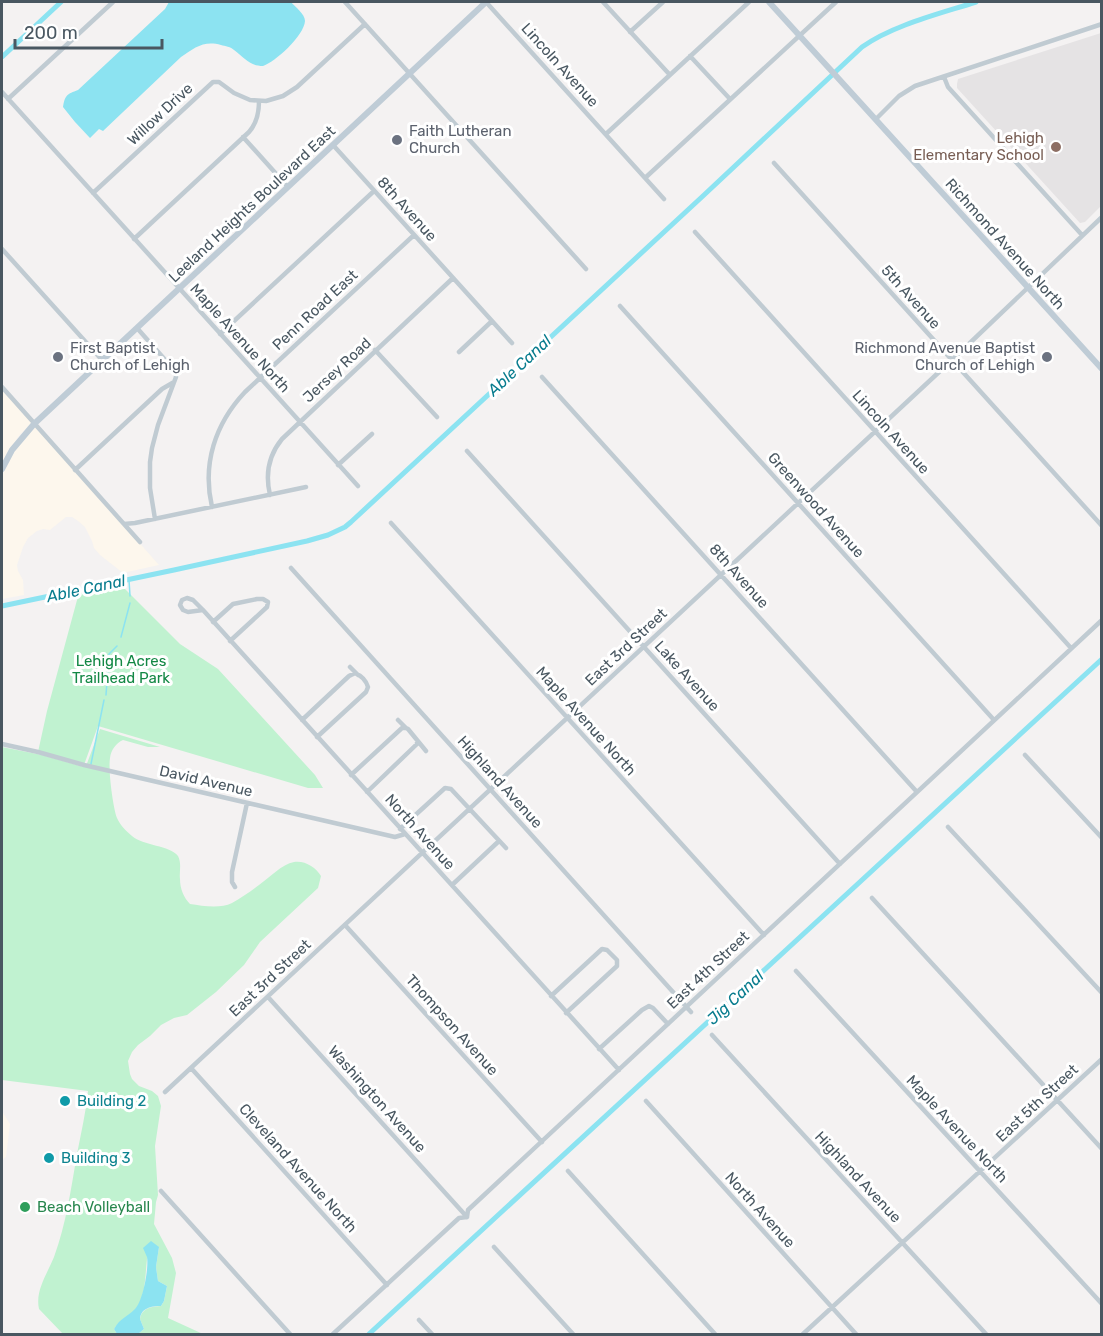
<svg xmlns="http://www.w3.org/2000/svg" width="1103" height="1336" font-family="Rubik,sans-serif">
	<style>
		.commercial { fill: #fdf7ed }
		.education { fill: #e5e3e4 }
		.green { fill: #c0f2d0 }
		.water { fill: #8ce3f1 }
		.lines { fill: none; stroke-linecap: round; stroke-linejoin: round }
		.stream { stroke: #8ce3f1; stroke-width: 1.5 }
		.canal { stroke: #8ce3f1; stroke-width: 5 }
		.street { stroke: #c0cbd2; stroke-width: 4.5 }
		.secondary { stroke: #bfccd6; stroke-width: 6 }
		.worship-dot { fill: #6b7280; stroke: #fff; stroke-width: 2 }
		.education-dot { fill: #8d6e63; stroke: #fff; stroke-width: 2 }
		.culture-dot { fill: #0f9aa8; stroke: #fff; stroke-width: 2 }
		.leisure-dot { fill: #2e9e5b; stroke: #fff; stroke-width: 2 }
		.labels { text-anchor: middle; stroke-width: 6; stroke-linejoin: round; paint-order: stroke }
		.street-label { font-size: 15px; fill: #495761; stroke: #fff }
		.worship-label { font-size: 15px; fill: #5b616d; stroke: #fff; text-anchor: start }
		.education-label { font-size: 15px; fill: #785e54; stroke: #fff; text-anchor: end }
		.park-label { font-size: 15px; fill: #138845; stroke: #fff }
		.culture-label { font-size: 15px; fill: #0d838f; stroke: #fff; text-anchor: start }
		.leisure-label { font-size: 15px; fill: #27864d; stroke: #fff; text-anchor: start }
		.water-label { font-size: 16px; font-style: italic; fill: #087c8e; stroke: #fff }
	</style>
	<rect width="100%" height="100%" fill="#f4f2f2"/>
	<!-- commercial -->
	<path class="commercial" d="M2,387L32,422L18,437L2,463Z
		M36,426L159,565L123,573L100,555L94,548L92,541L85,527L78,521L72,517H66L50,530L43,529L37,531L28,538L23,547L17,565L18,571L23,580L24,595L2,599V476L14,452Z
		M2,1111L10,1124L6,1157L2,1160Z"/>
	<!-- education -->
	<path class="education" d="M1101,33V206L1085,222L1080,223L957,88V84L958,79Z"/>
	<!-- green -->
	<path class="green" d="M118,582L180,644L218,669L315,775L323,788H308L98,726L84,765L38,752L47,711L80,589Z
		M100,729L160,747H148L123,740C116,743 111,750 110,758C108,770 113,807 117,818C120,825 126,831 132,836C143,846 170,845 178,856C182,864 179,872 180,879C180,889 184,898 190,904C203,906 220,909 232,903C241,898 251,891 259,885C269,878 282,864 294,862C304,860 316,867 321,876L318,888L260,942L244,965L216,992L187,1015L174,1018L161,1025L150,1036L138,1045L132,1052L128,1061L130,1074L132,1079L139,1086L152,1091L158,1096L161,1106L155,1146L158,1195L156,1202L154,1224L172,1258L176,1273L168,1318L203,1334H138L144,1329L140,1319C141,1309 151,1306 161,1306L164,1301L167,1286L158,1281L156,1267L159,1247L147,1256V1259C145,1276 146,1297 135,1310C127,1318 121,1318 114,1329L117,1334H63L39,1309C35,1291 47,1274 54,1257C66,1224 71,1189 77,1154C81,1133 86,1112 88,1091L2,1080V747L42,755L84,767L86,766Z"/>
	<!-- water -->
	<path class="water" d="M169,2H291C295,7 305,14 305,21C304,36 275,62 263,66C249,66 244,57 234,50C231,47 225,46 221,45C204,40 194,48 181,57L103,131L99,129L90,138L75,122L63,107C65,95 67,94 78,90L165,9Z
		M151,1241L159,1247L156,1267L158,1281L167,1286L164,1301L161,1306C151,1306 141,1308 140,1319L144,1329L138,1334H117L114,1329C120,1318 127,1317 135,1309C143,1301 149,1268 147,1257C146,1255 144,1250 143,1248Z"/>
	<g class="lines">
		<!-- stream -->
		<path class="stream" d="M129,580L130,596
			M121,637L130,603
			M106,695L109,654L117,646
			M91,764L104,700"/>
		<!-- canal -->
		<path class="canal" d="M2,57L61,2
			M2,606L174,570L307,541L328,535L345,527L351,522L704,195L862,47C893,25 939,14 976,2
			M369,1334L1102,659"/>
		<!-- street -->
		<path class="street" d="M345,2L586,269
			M486,2L664,199
			M603,2L670,75
			M630,32L663,2
			M690,56L730,99
			M944,77L948,87L1082,235
			M2,92L358,486
			M8,99L113,2
			M876,119L899,96L915,86L1102,24
			M606,134L749,2
			M243,137L288,187
			M333,145L512,343
			M774,163L1102,526
			M645,178L836,2
			M93,193L213,82H219L234,93L250,100L266,101L283,96L297,87L365,24
			M695,232L1071,648
			M134,239L249,132C257,123 259,113 259,101
			M2,249L102,360
			M620,306L994,720
			M137,328L175,371L176,377L158,425L152,448L150,462V488L155,519
			M220,334L374,191
			M375,350L437,417
			M459,352L492,321
			M542,377L917,792
			M2,387L140,542
			M467,451L840,864
			M338,465L372,434
			M75,470L162,389L174,382
			M270,495C265,474 268,456 282,439L453,278
			M212,507C202,464 215,424 245,392L414,235
			M391,523L764,935
			M124,524L135,523L306,487
			M291,568L691,1012
			M187,598L193,600L203,610L188,612L183,610L180,605L182,600Z
			M203,610L619,1070
			M213,622L233,604L257,599H263L268,602L267,607L230,641
			M350,667L358,675
			M302,720L349,676L355,673C362,676 366,680 368,687L366,692L317,737
			M398,720L406,728L408,729L426,751
			M2,744L38,752L84,765L395,837L405,834
			M1025,755L1102,838
			M351,775L402,728H406
			M367,792L417,744V742
			M948,827L1102,993
			M400,829L445,788L451,789L506,848
			M452,885L499,841
			M235,887L232,882V872L247,803
			M872,898L1102,1149
			M345,925L542,1142
			M796,971L1102,1304
			M551,996L602,949L607,950L617,960V966L566,1013
			M268,997L467,1217
			M712,1035L986,1334
			M599,1049L642,1010L649,1006L653,1008L668,1024
			M191,1068L387,1285
			M165,1092L952,360L1102,217
			M646,1101L856,1334
			M568,1171L715,1334
			M161,1191L290,1334
			M494,1247L573,1334
			M419,1320L432,1334
			M333,1334L459,1218L467,1217L468,1210L1102,620
			M803,1334L1102,1059"/>
		<!-- secondary -->
		<path class="secondary" d="M769,2L1102,369
			M2,469L12,450L34,424L486,2"/>
	</g>
	<!-- markers -->
	<g class="worship-dot">
		<circle cx="397" cy="140" r="6"/>
		<circle cx="58" cy="357" r="6"/>
		<circle cx="1047" cy="357" r="6"/>
	</g>
	<circle class="education-dot" cx="1056" cy="147" r="6"/>
	<g class="culture-dot">
		<circle cx="65" cy="1101" r="6"/>
		<circle cx="49" cy="1158" r="6"/>
	</g>
	<circle class="leisure-dot" cx="25" cy="1207" r="6"/>
	<g class="labels">
		<!-- street labels -->
		<g class="street-label">
			<text transform="translate(560 65) rotate(48)" y="5">Lincoln Avenue</text>
			<text transform="translate(160 114) rotate(-43)" y="5">Willow Drive</text>
			<text transform="translate(252 204) rotate(-43)" y="5">Leeland Heights Boulevard East</text>
			<text transform="translate(407 209) rotate(48)" y="5">8th Avenue</text>
			<text transform="translate(1005 244) rotate(48)" y="5">Richmond Avenue North</text>
			<text transform="translate(911 297) rotate(48)" y="5">5th Avenue</text>
			<text transform="translate(315 310) rotate(-43)" y="5">Penn Road East</text>
			<text transform="translate(240 338) rotate(48)" y="5">Maple Avenue North</text>
			<text transform="translate(337 370) rotate(-43)" y="5">Jersey Road</text>
			<text transform="translate(891 432) rotate(48)" y="5">Lincoln Avenue</text>
			<text transform="translate(816 505) rotate(48)" y="5">Greenwood Avenue</text>
			<text transform="translate(739 576) rotate(48)" y="5">8th Avenue</text>
			<text transform="translate(626 647) rotate(-43)" y="5">East 3rd Street</text>
			<text transform="translate(687 676) rotate(48)" y="5">Lake Avenue</text>
			<text transform="translate(586 721) rotate(48)" y="5">Maple Avenue North</text>
			<text transform="translate(206 781) rotate(13)" y="5">David Avenue</text>
			<text transform="translate(500 782) rotate(48)" y="5">Highland Avenue</text>
			<text transform="translate(420 832) rotate(48)" y="5">North Avenue</text>
			<text transform="translate(708 970) rotate(-43)" y="5">East 4th Street</text>
			<text transform="translate(270 978) rotate(-43)" y="5">East 3rd Street</text>
			<text transform="translate(452 1025) rotate(48)" y="5">Thompson Avenue</text>
			<text transform="translate(377 1099) rotate(48)" y="5">Washington Avenue</text>
			<text transform="translate(1037 1103) rotate(-43)" y="5">East 5th Street</text>
			<text transform="translate(957 1129) rotate(47)" y="5">Maple Avenue North</text>
			<text transform="translate(298 1168) rotate(48)" y="5">Cleveland Avenue North</text>
			<text transform="translate(858 1177) rotate(47)" y="5">Highland Avenue</text>
			<text transform="translate(760 1210) rotate(48)" y="5">North Avenue</text>
		</g>
		<!-- worship labels -->
		<g class="worship-label">
			<text x="409" y="136">Faith Lutheran<tspan x="409" dy="17">Church</tspan></text>
			<text x="70" y="353">First Baptist<tspan x="70" dy="17">Church of Lehigh</tspan></text>
			<text x="1035" y="353" text-anchor="end">Richmond Avenue Baptist<tspan x="1035" dy="17">Church of Lehigh</tspan></text>
		</g>
		<!-- education labels -->
		<g class="education-label">
			<text x="1044" y="143">Lehigh<tspan x="1044" dy="17">Elementary School</tspan></text>
		</g>
		<!-- park labels -->
		<g class="park-label">
			<text x="121" y="666">Lehigh Acres<tspan x="121" dy="17">Trailhead Park</tspan></text>
		</g>
		<!-- culture labels -->
		<g class="culture-label">
			<text x="77" y="1106">Building 2</text>
			<text x="61" y="1163">Building 3</text>
		</g>
		<!-- leisure labels -->
		<g class="leisure-label">
			<text x="37" y="1212">Beach Volleyball</text>
		</g>
		<!-- water labels -->
		<g class="water-label">
			<text transform="translate(519 365) rotate(-43)" y="6">Able Canal</text>
			<text transform="translate(86 588) rotate(-12)" y="6">Able Canal</text>
			<text transform="translate(735 997) rotate(-43)" y="6">Jig Canal</text>
		</g>
	</g>
	<!-- border -->
	<rect width="1103" height="1336" fill="none" stroke="#495761" stroke-width="6"/>
	<!-- scale -->
	<path d="M15 39v9h147v-9" fill="none" stroke="#495761" stroke-width="3"/>
	<text x="24" y="39" font-size="18" fill="#495761" stroke="#ffffff" stroke-width="4.5" paint-order="stroke">200 m</text>
</svg>
